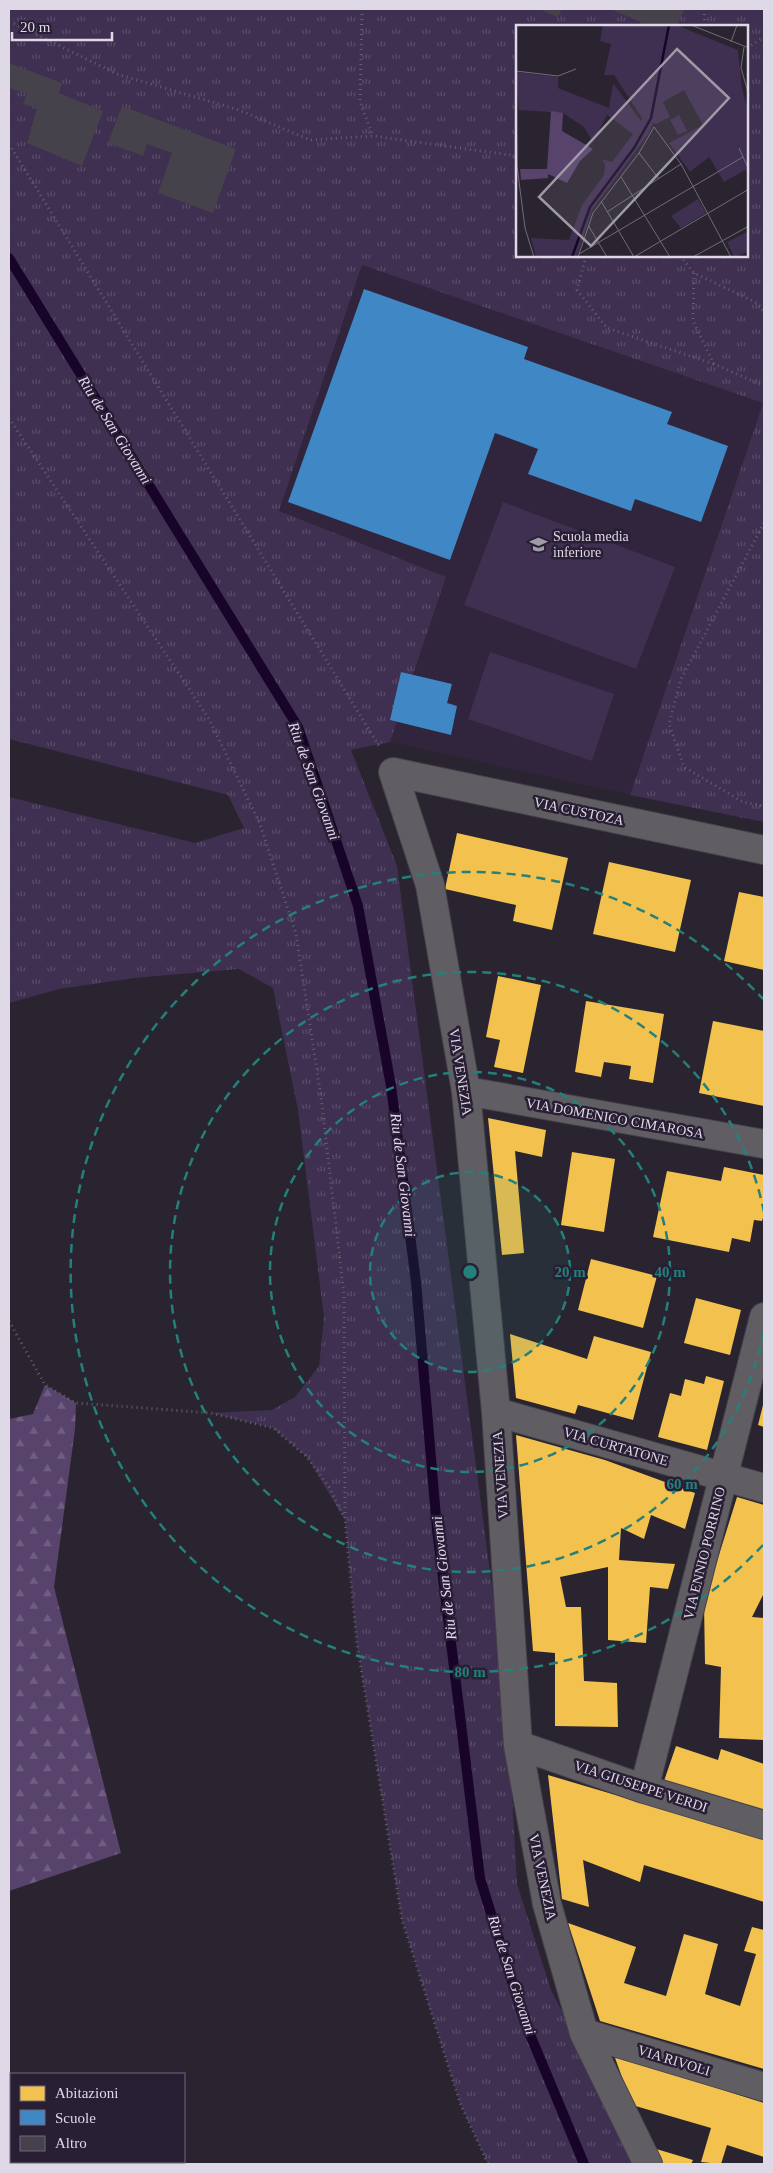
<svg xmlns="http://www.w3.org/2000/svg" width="773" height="2173" font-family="Georgia,serif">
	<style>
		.built { fill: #31253d }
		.grass { fill: url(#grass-tufts); fill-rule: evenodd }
		.forest { fill: url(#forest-firs) }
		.garden { fill: #3f2f51 }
		.homes { fill: #f2c14e }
		.schools { fill: #3f88c5 }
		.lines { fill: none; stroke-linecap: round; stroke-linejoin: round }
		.stream { stroke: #180428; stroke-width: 10 }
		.building { fill: #46424b }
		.minor-casing { stroke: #46424c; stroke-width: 30 }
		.path { stroke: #646066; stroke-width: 3; stroke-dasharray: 1 4; stroke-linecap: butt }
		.minor { stroke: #605e63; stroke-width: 28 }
		.ring { fill: none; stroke: #24807a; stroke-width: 2.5; stroke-dasharray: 9 6 }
		.labels { text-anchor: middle; stroke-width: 5; stroke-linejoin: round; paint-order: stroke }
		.poi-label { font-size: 14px; fill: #dfd9e7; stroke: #291f34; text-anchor: start }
		.street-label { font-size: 14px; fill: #dfd9e7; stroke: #291f34 }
		.water-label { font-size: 15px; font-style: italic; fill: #e4d6f4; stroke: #291f34 }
		.inset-river { fill: none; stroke: #180428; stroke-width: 2.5 }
		.inset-road { fill: none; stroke: #726c79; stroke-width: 1 }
		.view { fill: #9f9aa7; fill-opacity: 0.15; stroke: #9f9aa7; stroke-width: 2.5 }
		.inset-edge { fill: none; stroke: #dfd9e7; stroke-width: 2.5 }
		.centre { fill: #24807a; stroke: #291f34; stroke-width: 2.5 }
		.ring-label { font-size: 15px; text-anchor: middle; font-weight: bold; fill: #24807a; stroke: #291f34; stroke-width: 5; stroke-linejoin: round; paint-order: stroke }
	</style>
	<defs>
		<pattern id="grass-tufts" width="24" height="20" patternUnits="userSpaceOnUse" patternTransform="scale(1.25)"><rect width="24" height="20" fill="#3f2f51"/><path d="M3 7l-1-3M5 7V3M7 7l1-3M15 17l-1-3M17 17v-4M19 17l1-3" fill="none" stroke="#5a4d6a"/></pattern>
		<pattern id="forest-firs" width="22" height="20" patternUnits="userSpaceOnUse" patternTransform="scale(1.25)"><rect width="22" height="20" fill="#58436d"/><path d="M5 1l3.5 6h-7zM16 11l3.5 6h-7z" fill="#705e82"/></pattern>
	</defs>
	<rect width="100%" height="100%" fill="#29242f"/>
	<!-- built -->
	<path class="built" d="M362,265L763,403L630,795L390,742L445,577L279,511Z"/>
	<!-- grass -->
	<path class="grass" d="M9,9H764V822L630,795L763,403L362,265L279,511L446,577L390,742L351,750L397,866L507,1701L517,1884L551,1990L641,2164H488L460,2103L402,1920L357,1644L345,1520L307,1457L273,1428L211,1413L272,1410L295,1397L319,1366L324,1317L298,1110L273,988L239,969L134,978L59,989L9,1003V797L195,843L244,828L228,795L9,739ZM517,26H747V256H517Z"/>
	<!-- forest -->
	<path class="forest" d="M45,1385L76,1403L75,1429L54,1587L121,1853L9,1891V1419L33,1414Z"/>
	<!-- garden -->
	<path class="garden" d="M503,502L675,567L636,669L464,605Z
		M490,652L614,694L592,761L468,719Z"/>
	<!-- homes -->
	<path class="homes" d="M457,833L568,858L552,930L513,921L516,905L445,889Z
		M609,862L691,880L675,952L593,934Z
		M739,892L764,897V970L724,961Z
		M498,976L541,985L523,1073L494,1067L500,1040L486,1037Z
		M586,1001L664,1014L653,1083L629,1079L631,1066L604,1062L601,1077L575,1072Z
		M713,1021L764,1031V1106L699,1093Z
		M488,1118L546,1130L542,1157L515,1151L524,1253L502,1255Z
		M572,1152L615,1159L604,1232L561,1225Z
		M724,1167L764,1175V1214L762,1221L754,1220L750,1242L732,1238L729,1252L653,1237L667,1171L721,1181Z
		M591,1259L657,1276L643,1328L578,1310Z
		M696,1298L741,1310L730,1355L684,1343Z
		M510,1334L587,1359L594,1336L651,1352L633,1420L578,1405L575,1414L516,1398Z
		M706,1376L724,1381L707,1450L658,1437L670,1393L681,1396L685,1379L704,1384Z
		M764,1401V1427L758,1425Z
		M516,1435L605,1460L695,1493L685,1529L651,1515L644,1539L621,1528L619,1560L675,1564L668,1589L650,1587L646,1643L608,1640V1567L560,1577L566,1607H581L584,1681L617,1683L618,1727L555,1726V1653L533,1651Z
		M737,1497L764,1505V1593L752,1617L764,1618V1740L719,1738L721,1667L705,1664L704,1603Z
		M676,1746L718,1760L721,1749L764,1764V1811L664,1781Z
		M548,1775L764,1839V1902L644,1865L640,1882L583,1860L589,1907L562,1899Z
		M568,1923L636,1947L624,1983L666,1996L684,1934L718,1944L705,1994L740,2006L756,1954L744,1951L752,1927L764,1930V2069L600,2021Z
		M614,2055L764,2103V2157L727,2145L721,2164L701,2162L711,2128L632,2105Z
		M653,2148L693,2160L691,2164H662Z"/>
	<!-- schools -->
	<path class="schools" d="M364,289L528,347L524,359L672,412L667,424L728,446L701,522L635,499L631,511L528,474L538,449L495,433L450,560L288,502Z
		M401,672L452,684L447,703L457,706L451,735L390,720Z"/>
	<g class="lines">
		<!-- stream -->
		<path class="stream" d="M9,258L298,727L358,906L391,1086L416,1282L437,1529L480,1878L524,2020L584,2164"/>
	</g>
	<!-- building -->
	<path class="building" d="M539,9H562L558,17Z
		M610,9H684L677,26H639L641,22Z
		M9,63L62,83L59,93L103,111L82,166L27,143L37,108L23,104L27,94L9,88Z
		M122,106L236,149L213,213L158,193L172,153L147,144L143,156L108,143Z"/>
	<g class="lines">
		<defs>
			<path id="minor" d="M466,1091L764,1144
				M496,1412L764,1488
				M518,1745L644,1789L764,1825
				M644,1789L764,1317
				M584,2033L764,2087
				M648,2164L584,2033L547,1904L518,1745L496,1412L466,1091L430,885L393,772L764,850"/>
		</defs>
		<!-- minor casing -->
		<use href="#minor" class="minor-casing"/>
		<!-- path -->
		<path class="path" d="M362,9L360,102L373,136
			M704,9L705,26
			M9,23H13L117,74L239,110L310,140L373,136L517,156
			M747,48L764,37
			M9,144L379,746
			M586,256L577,290L607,328L714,364
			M680,256L694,273L757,303L764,312
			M694,273L693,321L714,364L764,386
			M9,418L209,719L260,824L296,934L321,1097L344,1295L345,1520L357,1644L402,1920L460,2103L488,2164
			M764,523L681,679L669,724L684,767L743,802L764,806
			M9,1321L45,1385L76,1403L211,1413L273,1428L307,1457L329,1487L344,1517"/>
		<!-- minor -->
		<use href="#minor" class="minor"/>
	</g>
	<!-- distance rings -->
	<circle cx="470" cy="1272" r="100" fill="#24807a" fill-opacity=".12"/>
	<g class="ring">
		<circle cx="470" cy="1272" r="100"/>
		<circle cx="470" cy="1272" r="200"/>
		<path d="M764 1332A300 300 0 1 1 764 1212"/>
		<path d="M763 1545A400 400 0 1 1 763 999"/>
	</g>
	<!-- icons -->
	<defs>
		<symbol id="school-bare" viewBox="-9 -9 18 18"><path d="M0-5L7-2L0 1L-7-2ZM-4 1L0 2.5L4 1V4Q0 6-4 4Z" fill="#9f9aa7" stroke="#291f34" stroke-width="2.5" paint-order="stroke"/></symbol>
	</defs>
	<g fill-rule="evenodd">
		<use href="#school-bare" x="526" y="532" width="25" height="25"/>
	</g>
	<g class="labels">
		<!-- poi labels -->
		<g class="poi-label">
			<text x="553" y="541">Scuola media<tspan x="553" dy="16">inferiore</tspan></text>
		</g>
		<!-- street labels -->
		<g class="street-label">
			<text transform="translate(579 811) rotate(12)" y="5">VIA CUSTOZA</text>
			<text transform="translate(461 1072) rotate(81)" y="5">VIA VENEZIA</text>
			<text transform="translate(615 1118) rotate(10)" y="5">VIA DOMENICO CIMAROSA</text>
			<text transform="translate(616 1446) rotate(16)" y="5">VIA CURTATONE</text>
			<text transform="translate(500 1475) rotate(-94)" y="5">VIA VENEZIA</text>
			<text transform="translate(704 1553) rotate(-76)" y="5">VIA ENNIO PORRINO</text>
			<text transform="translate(641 1786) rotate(18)" y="5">VIA GIUSEPPE VERDI</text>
			<text transform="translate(543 1877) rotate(78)" y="5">VIA VENEZIA</text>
			<text transform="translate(674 2060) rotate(17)" y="5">VIA RIVOLI</text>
		</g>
		<!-- water labels -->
		<g class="water-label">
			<text transform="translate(115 430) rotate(58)" y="5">Riu de San Giovanni</text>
			<text transform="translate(314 781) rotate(70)" y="5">Riu de San Giovanni</text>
			<text transform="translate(403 1175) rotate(83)" y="5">Riu de San Giovanni</text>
			<text transform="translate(444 1578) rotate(-97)" y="5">Riu de San Giovanni</text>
			<text transform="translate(512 1975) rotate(72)" y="5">Riu de San Giovanni</text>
		</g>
	</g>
	<!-- overview -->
	<g transform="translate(516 25)">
		<rect width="232" height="232" fill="#29242f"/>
		<path d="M87,0H160L222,25L226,63L232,86V146L229,145L208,157L193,132L174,147L153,118L187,100L168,65L147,77L154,92L140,99L137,98L133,108L76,185L61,232H20L15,213L53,215L66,180L88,150L89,139L86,134L96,137L117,109L91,90L77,117L68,102L47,88L3,85L0,47L42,52V63L93,83L97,58L125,96L126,93L98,50H88L95,19L84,16Z" fill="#3f2f51"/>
		<path d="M35,86L47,88L46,106L77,124L64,136L51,158L32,149V153L5,155L4,144H31Z" fill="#58436d"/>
		<path d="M182,174L190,188L165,203L155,191Z" fill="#3f2f51"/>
		<path d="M163,90L171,106L162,110L154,95ZM231,207L232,227L218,232L211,217Z" fill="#3f2f51"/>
		<path class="inset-river" d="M56,232L74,182L118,123L135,93L153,0"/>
		<path class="inset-road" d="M175,0L233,23M215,17L221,0M228,22L225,43L233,71M0,46L42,51L60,44M0,54L1,141L9,203L18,232M223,123L233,145M123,128L143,154M105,152L154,232M85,176L118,232M91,187L165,139M72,200L91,232M63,229L227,132M62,232L77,188L123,128L138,102L165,139L215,232M118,232L233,164M177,232L233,201"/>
		<path class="view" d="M161,24L213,73L75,221L23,172Z"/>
		<rect width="232" height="232" class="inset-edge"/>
	</g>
	<circle cx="470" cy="1272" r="8" class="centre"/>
	<g class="ring-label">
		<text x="570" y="1277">20 m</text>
		<text x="670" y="1277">40 m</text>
		<text x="682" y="1489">60 m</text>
		<text x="470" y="1677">80 m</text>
	</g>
	<!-- border -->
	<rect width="773" height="2173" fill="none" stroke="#dfd9e7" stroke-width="20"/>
	<!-- legend -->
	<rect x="10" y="2073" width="175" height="90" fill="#291f34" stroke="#72697c"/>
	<rect x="20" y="2086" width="25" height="15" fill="#f2c14e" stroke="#72697c"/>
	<text x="55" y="2098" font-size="15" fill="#dfd9e7">Abitazioni</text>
	<rect x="20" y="2110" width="25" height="15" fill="#3f88c5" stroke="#72697c"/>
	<text x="55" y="2123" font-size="15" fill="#dfd9e7">Scuole</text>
	<rect x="20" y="2136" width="25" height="15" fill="#46424b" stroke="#72697c"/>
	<text x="55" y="2148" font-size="15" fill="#dfd9e7">Altro</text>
	<!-- scale -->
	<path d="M12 32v8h100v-8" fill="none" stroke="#dfd9e7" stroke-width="2.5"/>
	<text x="20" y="32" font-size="15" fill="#dfd9e7" stroke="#291f34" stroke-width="4" paint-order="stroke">20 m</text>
</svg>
